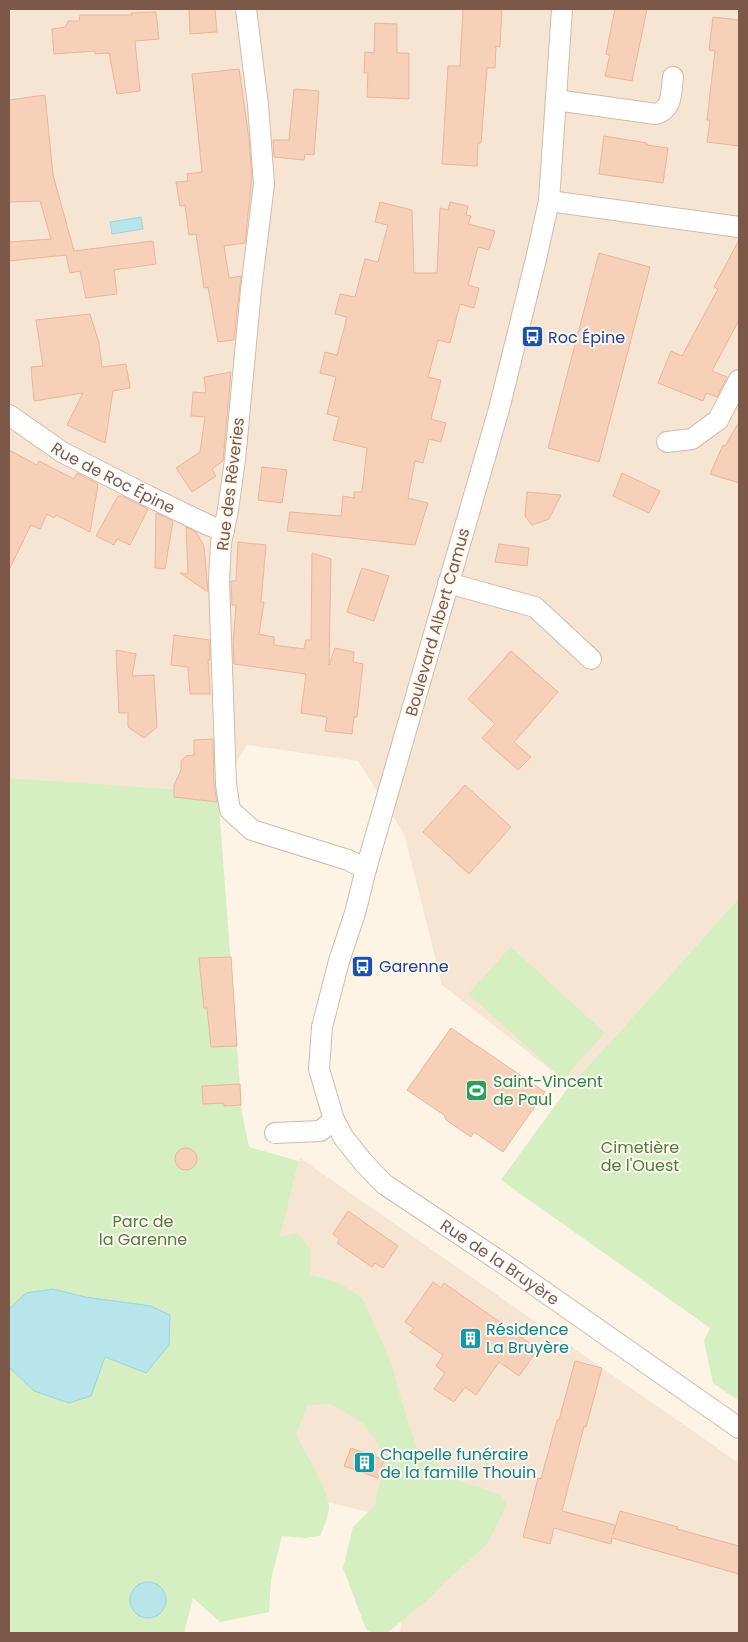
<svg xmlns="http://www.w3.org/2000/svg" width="748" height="1642" font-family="Poppins,sans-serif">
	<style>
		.residential { fill: #f7e5d3 }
		.green { fill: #d5eec2 }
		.water { fill: #b7e5eb; stroke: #9cd6dd }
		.building { fill: #f7d0ba; stroke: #ebb599 }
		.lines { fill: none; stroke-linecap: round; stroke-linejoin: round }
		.minor-casing { stroke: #d2baaa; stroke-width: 22 }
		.minor { stroke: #fff; stroke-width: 20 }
		.labels { text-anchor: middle; stroke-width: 4; stroke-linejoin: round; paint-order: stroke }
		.transit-label { font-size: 16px; fill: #164399; stroke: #fff8ee; text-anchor: start }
		.street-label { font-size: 16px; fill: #7b5847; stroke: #fff8ee }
		.leisure-label { font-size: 16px; fill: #27864d; stroke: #fff8ee; text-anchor: start }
		.park-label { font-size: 16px; fill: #517b3c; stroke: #fff8ee }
		.culture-label { font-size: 16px; fill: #0d838f; stroke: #fff8ee; text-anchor: start }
	</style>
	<rect width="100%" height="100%" fill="#fef4e5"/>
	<!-- residential -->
	<path class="residential" d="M9,9H739V898L616,1036L570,1085L442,985L404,834L358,761L247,745L218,792L9,778Z
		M300,1158L739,1463V1633H400L413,1523L219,1476Z"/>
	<!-- green -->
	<path class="green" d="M9,778L218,792L242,1113L249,1147L299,1161L280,1237L297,1233L310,1249V1275L338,1282L362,1298L392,1364L399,1393L417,1448L460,1481L499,1494L507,1505L487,1544L444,1583L430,1598L387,1633H371L366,1629L343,1568L353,1527L375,1505L384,1460L377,1442L364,1424L331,1404L307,1405L296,1435C304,1451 328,1489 329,1506C329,1516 324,1526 320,1536L305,1538L282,1536L271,1580L269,1612L220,1622L193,1598L184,1633H9Z
		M739,898V1401L713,1383L704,1341L710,1328L501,1180L570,1085L616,1036Z
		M511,947L605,1033L563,1079L468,994Z"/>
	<!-- water -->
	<path class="water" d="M141,217L143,229L112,234L110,222Z
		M53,1289L85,1297L151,1306L170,1315L169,1345L146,1373L105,1357L91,1396L69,1403L34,1391L9,1367V1309L26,1293Z
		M130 1600a18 18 0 1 1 36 0a18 18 0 1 1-36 0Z"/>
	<!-- building -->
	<path class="building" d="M189,9H215L217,32L190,34Z
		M463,9H502L500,47L496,46L495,68H487L481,143H478L477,166L442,164L448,66H460Z
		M615,9H647L632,81L605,76L610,55L606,54Z
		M156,12L159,39L135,41L140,91L117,94L109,53L95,54V51L54,54L52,29L66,27L68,21H79L80,15H132L131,13Z
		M713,17L739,20V146L707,142L710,120H707L715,51L709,50Z
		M375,23L397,24V53H409V99L367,97L368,73H364L365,52L374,53Z
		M239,69L249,139L252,177L245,243L224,246L229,278L241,276L234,340L218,342L208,287L204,288L196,234L189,235L185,205L180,206L176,182L188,181L187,174L202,172L192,74Z
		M294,89L319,91L314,155L305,154L304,160L274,157L273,140H289Z
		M45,95L53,175L74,251L153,241L156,264L114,270L117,294L86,298L80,271L70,273L66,255L9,261V242L51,239L40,201L9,202V100Z
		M604,136L647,143V145L668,148L663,183L599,174Z
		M380,202L412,210L414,273H437L440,208L448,210L450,202L468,206L466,215L471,216L468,224L495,231L489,250L478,247L468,285L479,288L474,308L460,304L450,343L438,340L428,377L441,380L431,419L446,423L441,442L429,439L423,463L415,461L408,498L428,503L415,545L287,531L290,512L341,516L343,496L354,498V492H362L367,448L333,440L339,417L327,414L336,377L320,373L325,352L337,355L347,317L335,314L340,294L355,297L365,259L378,262L388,225L375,222Z
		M739,240V320L712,371L727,377L717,397L706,393L703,401L658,383L671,351L682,356L718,289L714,287Z
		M599,253L650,267L599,462L548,448Z
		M90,314L99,343L102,367L126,364L130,388L113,391L105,443L67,425L83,393L34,401L31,367L43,366L36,320Z
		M231,372L223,461L212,469L216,476L192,492L176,468L200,452L205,417L191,416L193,392L206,393L204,377Z
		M739,422V483L710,474L723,445L725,446Z
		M9,450L37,465L39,461L74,479L77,473L98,484L90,532L56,515L54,518L47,514L40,529L31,525L9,570Z
		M262,467L287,470L282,503L258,500Z
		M622,473L660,491L649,513L613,496Z
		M527,492L561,495L549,519L532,525L525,516Z
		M118,496H122L148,509L130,545L117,539L114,545L96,536Z
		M156,513L173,521L165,569L155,568Z
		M186,527L196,532L204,546L208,592L180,573L188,574Z
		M238,542L266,545L261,602H264L259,634L274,637V645L304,649L306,640H311L312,553L331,559L329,665L335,648L354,652L353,662L363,664L357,717H354L352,734L325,731L327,717L301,713L306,674L234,664L233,644L236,605H232L231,581H236Z
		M499,544L529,548L527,566L495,562Z
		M362,568L389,576L374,621L347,612Z
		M174,635L209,640L210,660H208L210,694H190L188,667L171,665Z
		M116,650L136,654L132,676L154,675L157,727L144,738L128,727V713H119Z
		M511,651L558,692L514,742L531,757L518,770L482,738L495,724L468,699Z
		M213,739L214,785L217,802L174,797V785L181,770V761L186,756L194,755V740Z
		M465,785L511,827L469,874L423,832Z
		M231,957L237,1046L211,1047L207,1008H204L199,958Z
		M451,1028L545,1092L503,1152L474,1132L471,1137L446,1120L444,1115L407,1090Z
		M240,1084L241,1105L224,1106V1103L203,1104L202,1086Z
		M175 1159a11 11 0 1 1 22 0a11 11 0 1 1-22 0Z
		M348,1211L398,1246L383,1268L375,1263L372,1267L337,1243L340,1239L333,1234Z
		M433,1282L441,1288L444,1283L538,1349L519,1376L499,1362L476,1395L465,1387L454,1402L434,1389L445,1373L436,1366L443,1355L410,1332L414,1328L405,1322Z
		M575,1361L602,1368L586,1427L584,1426L562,1511L615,1525L613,1535L620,1511L678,1527L677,1529L739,1546V1574L612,1538L611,1544L554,1528L550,1544L523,1537L538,1478L541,1479L557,1420H559Z
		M351,1448L384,1460L378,1478L344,1466Z"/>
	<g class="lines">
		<defs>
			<g id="minor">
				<path d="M246,9L258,105L264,184L251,290L235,460L228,510L221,543L219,580L226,784L230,810L252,830L348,860L366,869"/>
				<path id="s1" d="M562,9L549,201L536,259L499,409L366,869L355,913L339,961L322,1027L319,1069L334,1120L344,1138L363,1162L384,1184L516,1272L739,1428"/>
				<path d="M556,100L656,114C673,109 671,92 673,77"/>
				<path d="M549,201L739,227"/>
				<path id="s2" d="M9,415L62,452L148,496L208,525L224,531"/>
				<path d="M667,442L692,439L718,420L739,380"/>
				<path d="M448,583L535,607L591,659"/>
				<path d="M275,1133L320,1131L334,1120"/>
			</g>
		</defs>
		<!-- minor casing -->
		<use href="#minor" class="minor-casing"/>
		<!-- minor -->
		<use href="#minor" class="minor"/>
	</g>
	<!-- icons -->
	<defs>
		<symbol id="bus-square" viewBox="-11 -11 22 22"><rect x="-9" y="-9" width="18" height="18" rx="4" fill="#1a4fb4" stroke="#fff8ee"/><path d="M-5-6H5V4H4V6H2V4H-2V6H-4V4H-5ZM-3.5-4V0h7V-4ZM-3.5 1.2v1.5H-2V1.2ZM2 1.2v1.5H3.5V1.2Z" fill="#fff"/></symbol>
		<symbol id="stadium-square" viewBox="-11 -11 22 22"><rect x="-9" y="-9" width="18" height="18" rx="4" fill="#2e9e5b" stroke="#fff8ee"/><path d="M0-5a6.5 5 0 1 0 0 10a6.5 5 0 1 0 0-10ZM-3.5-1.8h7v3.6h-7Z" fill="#fff"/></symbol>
		<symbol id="building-square" viewBox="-11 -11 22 22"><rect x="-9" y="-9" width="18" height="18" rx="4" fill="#0f9aa8" stroke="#fff8ee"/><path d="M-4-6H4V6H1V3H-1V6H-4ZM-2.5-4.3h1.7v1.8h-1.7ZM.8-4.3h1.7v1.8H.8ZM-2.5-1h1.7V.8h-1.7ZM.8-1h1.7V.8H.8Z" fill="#fff"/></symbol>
	</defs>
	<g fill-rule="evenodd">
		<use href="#bus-square" x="520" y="324" width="25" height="25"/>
		<use href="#bus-square" x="350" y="954" width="25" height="25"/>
		<use href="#stadium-square" x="464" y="1078" width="25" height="25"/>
		<use href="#building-square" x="458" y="1326" width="25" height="25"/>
		<use href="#building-square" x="352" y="1450" width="25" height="25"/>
	</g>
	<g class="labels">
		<!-- transit labels -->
		<g class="transit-label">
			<text x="548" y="343">Roc Épine</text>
			<text x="379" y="972">Garenne</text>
		</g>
		<!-- street labels -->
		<g class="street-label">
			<text dy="6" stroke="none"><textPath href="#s2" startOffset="122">Rue de Roc Épine</textPath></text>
			<text transform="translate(230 484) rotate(-83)" y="6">Rue des Rêveries</text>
			<text transform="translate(437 622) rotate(-74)" y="6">Boulevard Albert Camus</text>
			<text dy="6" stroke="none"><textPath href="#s1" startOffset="1366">Rue de la Bruyère</textPath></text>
		</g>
		<!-- leisure labels -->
		<g class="leisure-label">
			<text x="493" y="1087">Saint-Vincent<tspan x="493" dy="18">de Paul</tspan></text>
		</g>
		<!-- park labels -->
		<g class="park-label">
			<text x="640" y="1153">Cimetière<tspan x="640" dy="18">de l'Ouest</tspan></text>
			<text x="143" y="1227">Parc de<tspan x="143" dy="18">la Garenne</tspan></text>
		</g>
		<!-- culture labels -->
		<g class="culture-label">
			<text x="486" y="1335">Résidence<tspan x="486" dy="18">La Bruyère</tspan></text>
			<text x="380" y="1460">Chapelle funéraire<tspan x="380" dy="18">de la famille Thouin</tspan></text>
		</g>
	</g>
	<!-- border -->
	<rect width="748" height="1642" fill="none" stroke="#7b5847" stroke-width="20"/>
</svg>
